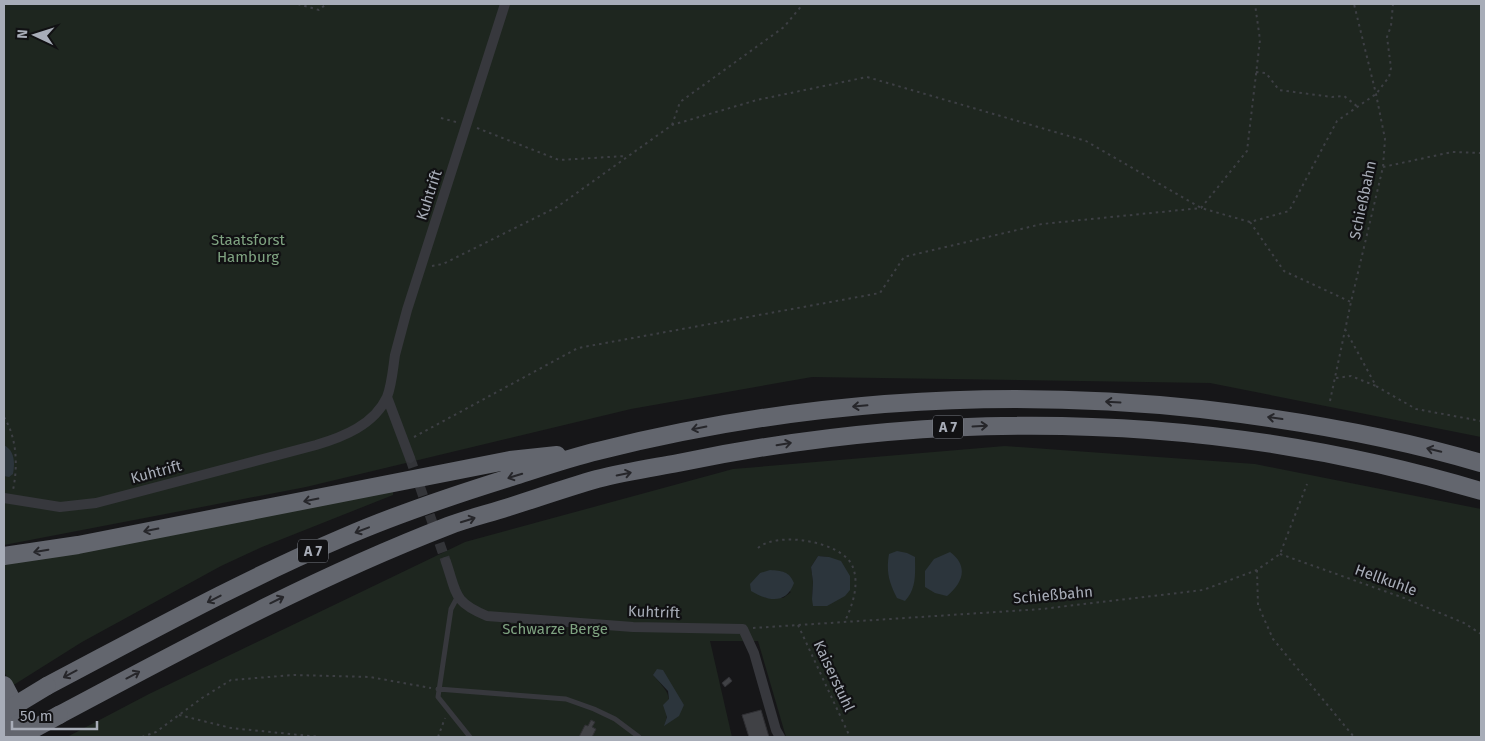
<svg xmlns="http://www.w3.org/2000/svg" width="1485" height="741" font-family="'Fira Sans',sans-serif">
	<style>
		.green { fill: #1e261f; fill-rule: evenodd }
		.water { fill: #2c353c }
		.building { fill: #404145; stroke: #303034 }
		.lines { fill: none; stroke-linecap: round; stroke-linejoin: round }
		.minor-tunnel { stroke: #333438; stroke-width: 10; stroke-dasharray: 10 5; stroke-linecap: butt }
		.path { stroke: #3d3f44; stroke-width: 2; stroke-dasharray: 2.5 4; stroke-linecap: butt }
		.service { stroke: #37383d; stroke-width: 5 }
		.minor { stroke: #37383d; stroke-width: 10 }
		.motorway { stroke: #63666e; stroke-width: 18 }
		.motorway-bridge { stroke: #63666e; stroke-width: 18 }
		.oneway { stroke: #26262a }
		.labels { text-anchor: middle; stroke-width: 4.5; stroke-linejoin: round; paint-order: stroke }
		.shield { fill: #111113; stroke: #7b7e86; stroke-width: 1 }
		.shield-label { font-size: 14px; font-weight: bold; fill: #a8adb8 }
		.street-label { font-size: 15px; fill: #a8adb8; stroke: #111113 }
		.park-label { font-size: 15px; fill: #7fa381; stroke: #111113 }
	</style>
	<rect width="100%" height="100%" fill="#161618"/>
	<!-- green -->
	<path class="green" d="M4,4H1481V437L1210,383L812,377L631,409L306,487L4,545Z
		M1005,446L1255,464L1481,509V737H786L758,641H710L732,737H67L149,694L465,542L733,469ZM818,556L829,557L812,599L813,582L811,567ZM760,573L791,592L783,598H766L754,581ZM653,675L684,705L665,725C671,697 673,697 653,675Z
		M393,491V495L262,547L221,566L82,642L12,686L4,672V565Z"/>
	<!-- water -->
	<path class="water" d="M4,445C15,451 15,463 13,474L9,477L4,476Z
		M897,551L907,553L915,557C915,573 917,588 905,601L897,598C889,582 886,572 889,554Z
		M950,552C969,566 963,583 947,596L935,593L925,587V571L934,559Z
		M818,556L829,557L841,561L850,576V590L845,596L827,606H813L812,599L813,582L811,567Z
		M770,570C782,571 789,571 794,583C786,605 768,601 751,591L750,584L760,573Z
		M657,669L663,670L684,705L679,716L664,726L667,717L663,705L669,699L668,691L653,675Z"/>
	<!-- building -->
	<path class="building" d="M729,677L732,681L725,687L722,683Z
		M761,710L769,737H749L742,715Z
		M591,720L595,722L592,727L596,729L592,737H579L585,725L588,726Z"/>
	<g class="lines">
		<!-- minor-tunnel -->
		<path class="minor-tunnel" d="M410,458L446,562"/>
		<!-- path -->
		<path class="path" d="M298,4L319,10L326,4
			M1256,72L1266,73L1279,90L1332,97L1344,96L1358,107
			M441,118L456,122
			M672,125L680,102L784,27L803,4
			M477,128L559,160L626,156
			M1383,167L1452,152L1481,153
			M1250,222L1284,271L1351,302
			M432,266L443,264L557,207L672,125L757,100L867,77L1086,141L1201,208L1250,222L1289,211L1337,121L1376,94L1389,77L1391,68L1387,37L1391,26L1393,4
			M1345,329L1376,386L1416,409L1481,421
			M1336,378L1351,376L1376,386
			M1330,401L1351,302L1383,167L1385,139L1376,94L1354,4
			M4,417C17,438 18,466 13,490
			M414,437L578,348L880,293L904,257L1042,224L1201,208L1247,151L1260,40L1255,4
			M758,548C777,531 840,541 852,565C860,583 853,604 845,621
			M1280,554L1404,598L1464,623L1481,634
			M1257,570L1258,605L1273,639L1354,737
			M798,625L850,737
			M753,628L1042,609L1203,590L1257,570L1280,554L1307,484
			M179,715L231,728L320,737
			M142,737L156,732L202,698L231,680L294,675L370,677L431,688
			M438,737L445,718"/>
		<!-- service -->
		<path class="service" d="M458,596L451,609L438,697L470,737
			M438,689L566,699L594,709L615,719L639,737"/>
		<!-- minor -->
		<path class="minor" d="M387,397L410,458
			M4,498L60,507L96,503L316,445C343,437 374,425 387,397C392,384 393,368 395,355C399,340 403,325 407,310L505,4
			M446,562C457,594 453,602 487,616L633,627L743,629L754,653L776,730L780,737"/>
		<!-- motorway -->
		<path class="motorway" d="M4,556L78,545L510,460L557,455
			M4,685L15,706L28,737
			M47,686C144,635 241,581 342,538C397,514 454,495 512,477C540,468 569,458 598,451C797,401 997,387 1201,409C1296,420 1390,436 1481,463
			M59,715C187,647 313,578 448,526C469,518 491,513 512,506C540,497 569,487 597,479C624,472 651,468 678,463C948,407 1216,412 1481,491
			M4,721L11,737"/>
		<!-- motorway-bridge -->
		<path class="motorway-bridge" d="M4,712L47,686
			M19,737L59,715"/>
	</g>
	<!-- one-way arrows -->
	<defs><path id="oneway-shaft" d="M-6 0H5M1.5-3L5.5 0L1.5 3" fill="none" stroke-width="1.6" stroke-linecap="round" stroke-linejoin="round" transform="scale(1.25)"/></defs>
	<g class="oneway">
		<use href="#oneway-shaft" transform="translate(1113 402) rotate(-177)"/>
		<use href="#oneway-shaft" transform="translate(860 406) rotate(175)"/>
		<use href="#oneway-shaft" transform="translate(1275 418) rotate(-172)"/>
		<use href="#oneway-shaft" transform="translate(980 426) rotate(-3)"/>
		<use href="#oneway-shaft" transform="translate(699 428) rotate(169)"/>
		<use href="#oneway-shaft" transform="translate(784 444) rotate(-9)"/>
		<use href="#oneway-shaft" transform="translate(1434 450) rotate(-166)"/>
		<use href="#oneway-shaft" transform="translate(624 474) rotate(-12)"/>
		<use href="#oneway-shaft" transform="translate(515 476) rotate(163)"/>
		<use href="#oneway-shaft" transform="translate(311 500) rotate(169)"/>
		<use href="#oneway-shaft" transform="translate(468 520) rotate(-17)"/>
		<use href="#oneway-shaft" transform="translate(151 530) rotate(169)"/>
		<use href="#oneway-shaft" transform="translate(362 530) rotate(159)"/>
		<use href="#oneway-shaft" transform="translate(41 551) rotate(170)"/>
		<use href="#oneway-shaft" transform="translate(214 599) rotate(153)"/>
		<use href="#oneway-shaft" transform="translate(277 600) rotate(-26)"/>
		<use href="#oneway-shaft" transform="translate(70 674) rotate(152)"/>
		<use href="#oneway-shaft" transform="translate(133 675) rotate(-28)"/>
	</g>
	<g class="labels">
		<!-- shield labels -->
		<g class="shield">
			<rect x="933" y="415.5" width="30" height="23" rx="4"/>
			<rect x="298" y="539.5" width="30" height="23" rx="4"/>
		</g>
		<g class="shield-label">
			<text x="948" y="432">A 7</text>
			<text x="313" y="556">A 7</text>
		</g>
		<!-- street labels -->
		<g class="street-label">
			<text transform="translate(429 195) rotate(-72)" y="5">Kuhtrift</text>
			<text transform="translate(1363 200) rotate(-78)" y="5">Schießbahn</text>
			<text transform="translate(156 472) rotate(-15)" y="5">Kuhtrift</text>
			<text transform="translate(1386 580) rotate(20)" y="5">Hellkuhle</text>
			<text transform="translate(1053 595) rotate(-5)" y="5">Schießbahn</text>
			<text transform="translate(654 612) rotate(2)" y="5">Kuhtrift</text>
			<text transform="translate(834 676) rotate(65)" y="5">Kaiserstuhl</text>
		</g>
		<!-- park labels -->
		<g class="park-label">
			<text x="248" y="245">Staatsforst<tspan x="248" dy="17">Hamburg</tspan></text>
			<text x="555" y="634">Schwarze Berge</text>
		</g>
	</g>
	<!-- border -->
	<rect width="1485" height="741" fill="none" stroke="#a8adb8" stroke-width="10"/>
	<!-- north arrow -->
	<g transform="translate(35 35) rotate(274)" stroke="#111113" stroke-width="4" paint-order="stroke">
	<path d="M0-4L9 19L0 12L-9 19Z" fill="#a8adb8"/>
	<text y="-8" font-size="14" font-weight="bold" text-anchor="middle" fill="#a8adb8">N</text>
	</g>
	<!-- scale -->
	<path d="M12 721v8h85v-8" fill="none" stroke="#a8adb8" stroke-width="2.5"/>
	<text x="20" y="721" font-size="15" fill="#a8adb8" stroke="#111113" stroke-width="4" paint-order="stroke">50 m</text>
</svg>
